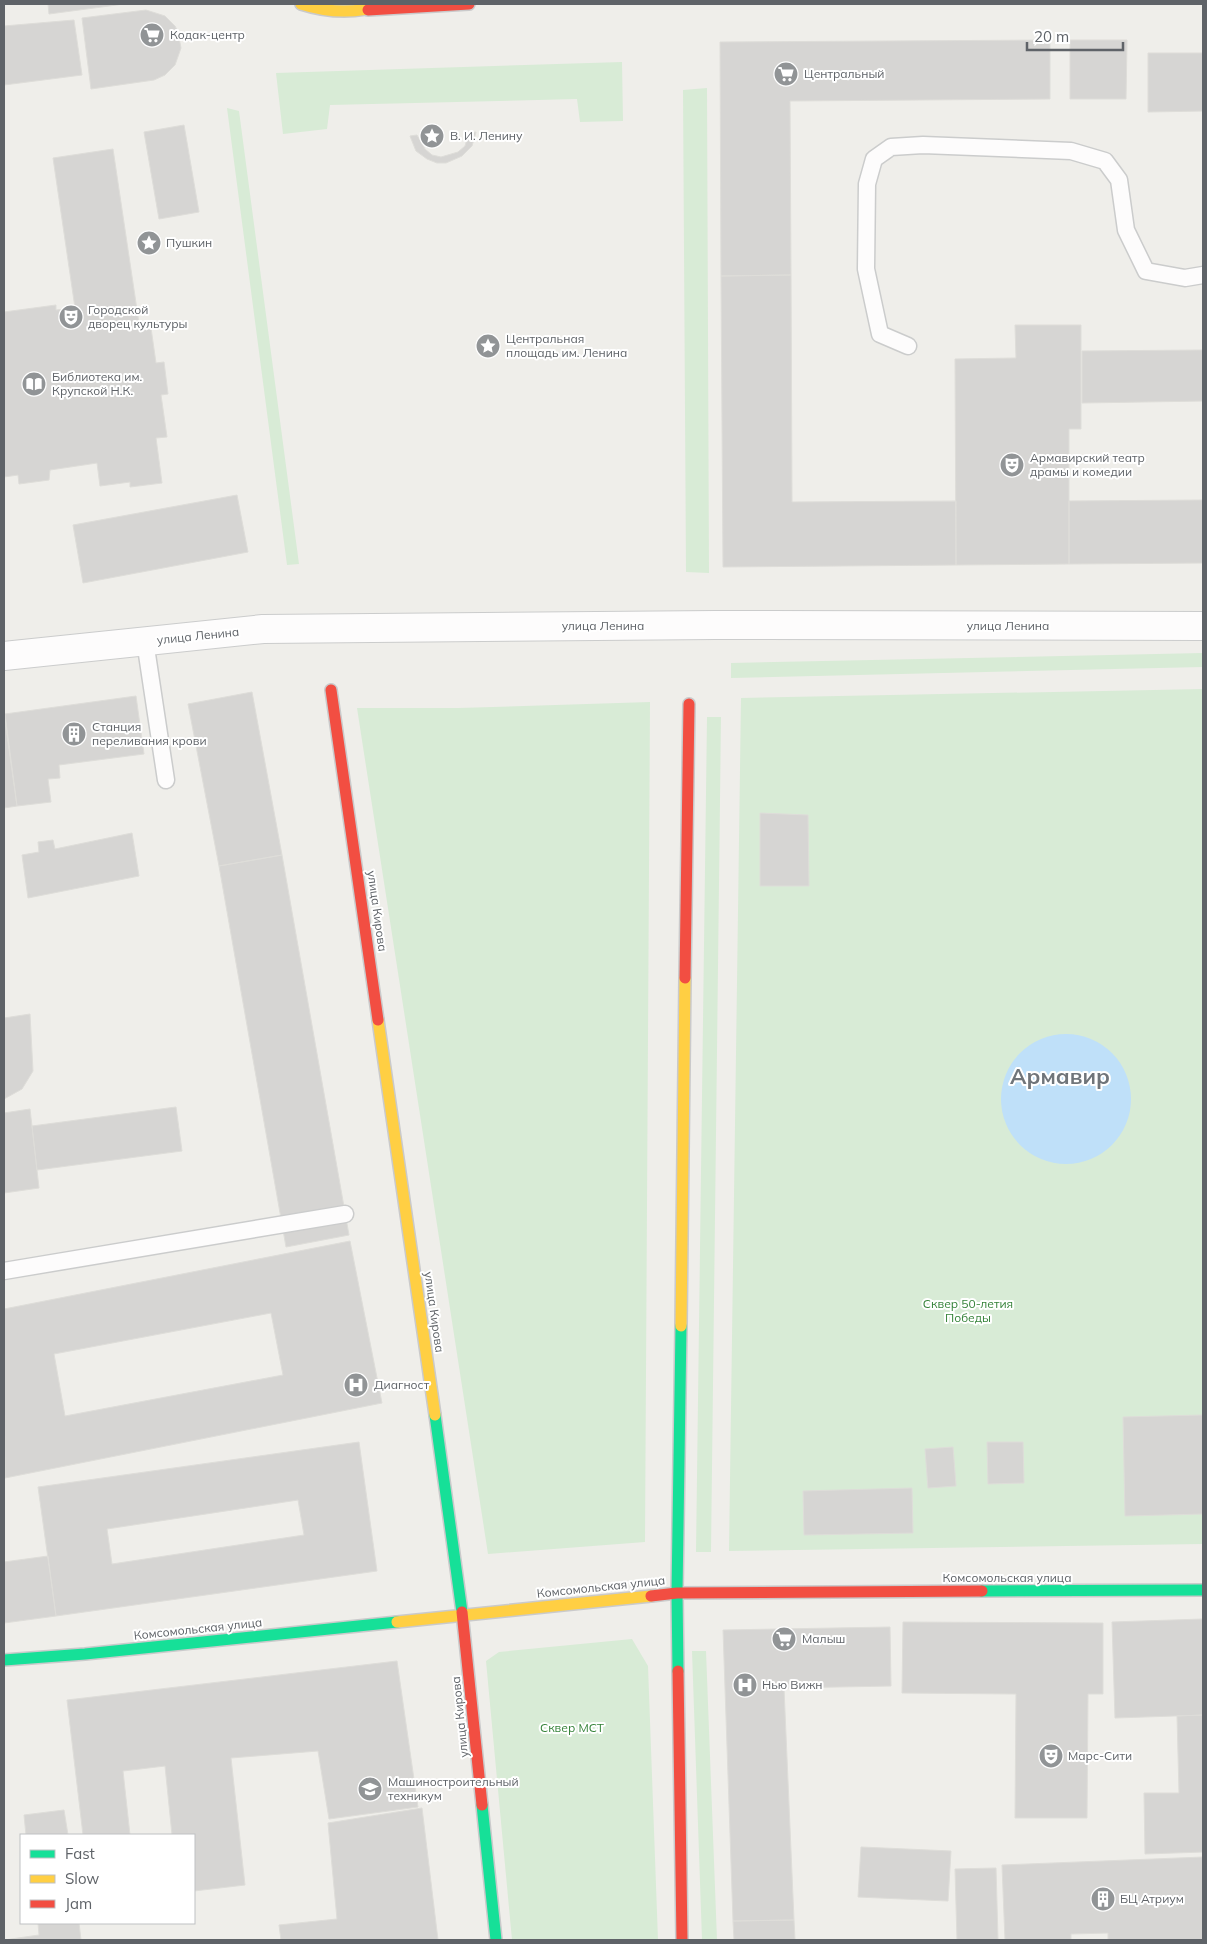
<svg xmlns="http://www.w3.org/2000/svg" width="1207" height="1944" font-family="Mulish,sans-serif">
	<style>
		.green { fill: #d8ebd6 }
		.water { fill: #bfe0f9 }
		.building { fill: #d6d5d3; stroke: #deddd9; fill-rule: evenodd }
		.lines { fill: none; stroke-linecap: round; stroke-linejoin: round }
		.lane-casing { stroke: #cbcccc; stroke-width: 19 }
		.street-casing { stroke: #cbcccc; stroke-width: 30 }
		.fast-casing { stroke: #cacacb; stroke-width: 14 }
		.slow-casing { stroke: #cacacb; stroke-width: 14 }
		.jam-casing { stroke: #cacacb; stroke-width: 14 }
		.lane { stroke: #fdfcfc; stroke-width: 16 }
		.street { stroke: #fdfcfc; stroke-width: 28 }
		.fast { stroke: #16e098; stroke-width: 11 }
		.slow { stroke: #ffcf43; stroke-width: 11 }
		.jam { stroke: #f24e42; stroke-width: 11 }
		.labels { text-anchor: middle; stroke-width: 4; stroke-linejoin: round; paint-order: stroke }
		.poi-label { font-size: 12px; fill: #5f6368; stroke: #fff; text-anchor: start }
		.street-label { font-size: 12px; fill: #5f6368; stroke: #fff }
		.park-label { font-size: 12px; fill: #348238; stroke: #fff }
		.town-label { font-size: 22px; font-weight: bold; fill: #70757a; stroke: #fff }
	</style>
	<rect width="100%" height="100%" fill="#efeeea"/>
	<!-- green -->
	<path class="green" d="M622,62L623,121L580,122L577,99L330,105L327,129L283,134L276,73Z
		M707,88L709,573L686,572L683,90Z
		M227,108L239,111L299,564L287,565Z
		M1203,653V667L731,678V663Z
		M1203,689V1544L729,1551L741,698Z
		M650,702L645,1542L488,1554L357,708H458Z
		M707,717H721L711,1552H696Z
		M632,1639L648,1666L658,1940H512L486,1661L499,1652Z
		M692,1651H706L717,1940H702Z"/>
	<!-- water -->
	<path class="water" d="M1001 1099a65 65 0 1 1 130 0a65 65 0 1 1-130 0Z"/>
	<!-- building -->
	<path class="building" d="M48,4H124L49,14Z
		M146,10L165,16L175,26L178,32L181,48L175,65L165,75L154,80L91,89L82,18Z
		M74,20L82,75L4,85V26Z
		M1050,40V99L790,101L791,275L721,276L720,42Z
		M1070,40H1127L1126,99H1070Z
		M1148,53H1203V111L1148,112Z
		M184,125L199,212L159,219L144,132Z
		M476,132L472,146L462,156L446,163H437L427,159L416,151L410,136L417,135L425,149L432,155L441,157L458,152L465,146L469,133Z
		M113,149L139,323L150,321L156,363L164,362L168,394L161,395L167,437L156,438L162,483L130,487V482L100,486L97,463L50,470L49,480L19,484L18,475L4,477V312L56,305V310L75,308L53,158Z
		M791,275L792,502L956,501V565L723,567L721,276Z
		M1015,325H1081V429H1069V564L956,565L955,359L1016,358Z
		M1203,350V401L1082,403V351Z
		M237,495L248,552L83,583L73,525Z
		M1203,500V563L1069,564V501Z
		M252,692L282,855L219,866L188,704Z
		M136,696L144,754L59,765L60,778L48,779L51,802L17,806L5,714Z
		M4,714L17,806L4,808Z
		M760,813L808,815L809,886H760Z
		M132,833L139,876L28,898L22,855L39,852L38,842L53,840L55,849Z
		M282,855L349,1235L286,1247L219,866Z
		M30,1014L33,1071L22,1089L4,1099V1018Z
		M176,1107L182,1151L37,1170L32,1126Z
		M30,1109L39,1188L4,1193V1113Z
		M350,1241L382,1403L5,1478L4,1309ZM271,1313L283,1375L65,1416L54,1354Z
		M1203,1415V1514L1125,1516L1123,1417Z
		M359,1442L377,1571L56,1616L38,1487ZM298,1500L304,1535L112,1564L107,1529Z
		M987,1442H1023L1024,1483L988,1484Z
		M953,1447L956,1486L928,1488L925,1449Z
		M912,1488L913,1533L804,1535L803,1491Z
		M48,1556L56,1616L4,1623V1562Z
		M1203,1619V1715L1115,1718L1112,1622Z
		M903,1622L1103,1623V1694H1088L1087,1818H1015L1016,1694L902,1693Z
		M890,1627L891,1686L784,1688L794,1920L733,1921L723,1630Z
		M397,1661L418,1807L329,1819L318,1751L231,1758L245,1885L194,1891V1835H172L165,1766L123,1771L130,1835H83L67,1700Z
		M1203,1715V1852L1145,1854L1144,1793H1179L1177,1716Z
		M422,1808L438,1940H281L279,1925L337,1919L328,1823Z
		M64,1810L68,1835H26L24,1815Z
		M861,1847L951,1851L948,1901L858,1897Z
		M1203,1857V1940H1108V1933L1071,1934V1940H1005L1002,1865Z
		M996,1868L998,1940H957L955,1869Z
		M794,1920L795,1940H734L733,1921Z
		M38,1923H79L81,1940H4L39,1935Z"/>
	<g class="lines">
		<defs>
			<path id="lane" d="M908,346L880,334L866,269L867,184L874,159L891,147L923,145L1071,151L1105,161L1119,180L1126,230L1146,271L1185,278L1203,275
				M145,641L166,780
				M4,1271L345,1214"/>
			<path id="street" d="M4,656L263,629L715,625L1203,626"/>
			<path id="fast" d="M435,1415L462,1612
				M982,1591L1203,1590
				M4,1660L85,1654L397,1622
				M678,1671L677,1593L681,1326
				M482,1805L496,1940"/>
			<path id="slow" d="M301,4C329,13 357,14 385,4
				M378,1020L435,1415
				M681,1326L685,978
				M397,1622L651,1596"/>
			<path id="jam" d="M368,10L469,4
				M331,690L378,1020
				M685,978L689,704
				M651,1596L677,1593L982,1591
				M462,1612L482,1805
				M678,1671L682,1940"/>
		</defs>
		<!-- lane casing -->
		<use href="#lane" class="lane-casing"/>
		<!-- street casing -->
		<use href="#street" class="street-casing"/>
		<!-- fast casing -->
		<use href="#fast" class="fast-casing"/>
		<!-- slow casing -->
		<use href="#slow" class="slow-casing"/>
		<!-- jam casing -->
		<use href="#jam" class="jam-casing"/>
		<!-- lane -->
		<use href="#lane" class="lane"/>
		<!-- street -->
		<use href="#street" class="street"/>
		<!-- fast -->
		<use href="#fast" class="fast"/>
		<!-- slow -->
		<use href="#slow" class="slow"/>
		<!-- jam -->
		<use href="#jam" class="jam"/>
	</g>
	<!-- icons -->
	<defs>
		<symbol id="supermarket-disc" viewBox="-11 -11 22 22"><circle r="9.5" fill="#919496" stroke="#fff"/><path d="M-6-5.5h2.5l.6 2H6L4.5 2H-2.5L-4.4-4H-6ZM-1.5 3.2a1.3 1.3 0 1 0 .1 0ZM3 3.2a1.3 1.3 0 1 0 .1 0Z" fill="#fff"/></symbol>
		<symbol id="sight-disc" viewBox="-11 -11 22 22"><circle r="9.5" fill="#919496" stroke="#fff"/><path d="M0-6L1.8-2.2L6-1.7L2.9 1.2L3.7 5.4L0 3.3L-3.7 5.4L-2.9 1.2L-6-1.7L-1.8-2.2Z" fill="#fff"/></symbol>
		<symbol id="theatre-disc" viewBox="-11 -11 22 22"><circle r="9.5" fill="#919496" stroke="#fff"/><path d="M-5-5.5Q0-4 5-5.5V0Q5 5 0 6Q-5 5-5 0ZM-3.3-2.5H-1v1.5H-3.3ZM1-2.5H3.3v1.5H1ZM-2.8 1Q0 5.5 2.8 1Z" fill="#fff"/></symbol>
		<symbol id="library-disc" viewBox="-11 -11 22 22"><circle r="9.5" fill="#919496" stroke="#fff"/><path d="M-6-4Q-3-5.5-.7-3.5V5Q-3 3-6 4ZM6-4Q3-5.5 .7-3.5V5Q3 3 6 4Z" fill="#fff"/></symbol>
		<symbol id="building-disc" viewBox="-11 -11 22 22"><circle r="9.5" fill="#919496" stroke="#fff"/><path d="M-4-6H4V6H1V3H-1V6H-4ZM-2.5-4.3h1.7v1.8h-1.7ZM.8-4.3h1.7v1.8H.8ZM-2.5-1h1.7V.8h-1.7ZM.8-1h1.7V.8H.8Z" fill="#fff"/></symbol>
		<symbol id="hospital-disc" viewBox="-11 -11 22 22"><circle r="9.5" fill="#919496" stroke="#fff"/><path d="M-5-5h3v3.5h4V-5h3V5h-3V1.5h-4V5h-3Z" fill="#fff"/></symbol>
		<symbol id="university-disc" viewBox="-11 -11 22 22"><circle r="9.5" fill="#919496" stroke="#fff"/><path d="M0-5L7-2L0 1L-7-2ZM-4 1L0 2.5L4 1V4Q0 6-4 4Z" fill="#fff"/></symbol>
	</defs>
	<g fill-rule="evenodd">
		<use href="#supermarket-disc" x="138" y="21" width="28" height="28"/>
		<use href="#supermarket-disc" x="772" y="60" width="28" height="28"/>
		<use href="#sight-disc" x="418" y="122" width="28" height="28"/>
		<use href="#sight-disc" x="135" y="229" width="28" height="28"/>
		<use href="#theatre-disc" x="57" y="303" width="28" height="28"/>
		<use href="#sight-disc" x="474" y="332" width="28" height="28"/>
		<use href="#library-disc" x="20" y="370" width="28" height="28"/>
		<use href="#theatre-disc" x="998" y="451" width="28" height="28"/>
		<use href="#building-disc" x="60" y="720" width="28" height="28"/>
		<use href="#hospital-disc" x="342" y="1371" width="28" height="28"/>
		<use href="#supermarket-disc" x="770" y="1625" width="28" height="28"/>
		<use href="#hospital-disc" x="731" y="1671" width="28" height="28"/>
		<use href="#theatre-disc" x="1037" y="1742" width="28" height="28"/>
		<use href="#university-disc" x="356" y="1775" width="28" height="28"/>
		<use href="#building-disc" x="1089" y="1885" width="28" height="28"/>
	</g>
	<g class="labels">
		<!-- poi labels -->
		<g class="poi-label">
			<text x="170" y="39">Кодак-центр</text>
			<text x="804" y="78">Центральный</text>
			<text x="450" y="140">В. И. Ленину</text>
			<text x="166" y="247">Пушкин</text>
			<text x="88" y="314">Городской<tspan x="88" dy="14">дворец культуры</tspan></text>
			<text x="506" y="343">Центральная<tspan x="506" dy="14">площадь им. Ленина</tspan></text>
			<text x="52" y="381">Библиотека им.<tspan x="52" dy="14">Крупской Н.К.</tspan></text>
			<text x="1030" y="462">Армавирский театр<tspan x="1030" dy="14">драмы и комедии</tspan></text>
			<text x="92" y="731">Cтанция<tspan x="92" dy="14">переливания крови</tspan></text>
			<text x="374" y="1389">Диагност</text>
			<text x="802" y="1643">Малыш</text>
			<text x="762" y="1689">Нью Вижн</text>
			<text x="1068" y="1760">Марс-Сити</text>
			<text x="388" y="1786">Машиностроительный<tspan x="388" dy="14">техникум</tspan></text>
			<text x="1120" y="1903">БЦ Атриум</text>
		</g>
		<!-- street labels -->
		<g class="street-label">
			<text x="603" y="630">улица Ленина</text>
			<text x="1008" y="630">улица Ленина</text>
			<text transform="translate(198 636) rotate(-6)" y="4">улица Ленина</text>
			<text transform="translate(377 911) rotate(82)" y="4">улица Кирова</text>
			<text transform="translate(434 1312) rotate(82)" y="4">улица Кирова</text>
			<text x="1007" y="1582">Комсомольская улица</text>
			<text transform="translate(601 1587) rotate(-6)" y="4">Комсомольская улица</text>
			<text transform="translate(198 1629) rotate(-6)" y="4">Комсомольская улица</text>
			<text transform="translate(460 1717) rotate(-96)" y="4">улица Кирова</text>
		</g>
		<!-- park labels -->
		<g class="park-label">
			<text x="968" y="1308">Сквер 50-летия<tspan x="968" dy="14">Победы</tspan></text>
			<text x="572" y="1732">Сквер МСТ</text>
		</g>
		<!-- town labels -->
		<g class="town-label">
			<text x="1060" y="1084">Армавир</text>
		</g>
	</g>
	<!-- border -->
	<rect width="1207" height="1944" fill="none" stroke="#5f6368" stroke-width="10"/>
	<!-- legend -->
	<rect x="20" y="1834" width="175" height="90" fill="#ffffff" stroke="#bfc1c3"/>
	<rect x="30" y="1850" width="25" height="8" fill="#16e098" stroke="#bfc1c3"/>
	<text x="65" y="1859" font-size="15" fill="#5f6368">Fast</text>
	<rect x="30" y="1875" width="25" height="8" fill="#ffcf43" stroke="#bfc1c3"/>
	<text x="65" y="1884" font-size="15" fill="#5f6368">Slow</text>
	<rect x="30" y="1900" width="25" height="8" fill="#f24e42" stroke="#bfc1c3"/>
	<text x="65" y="1909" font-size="15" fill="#5f6368">Jam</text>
	<!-- scale -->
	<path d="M1027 42v8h96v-8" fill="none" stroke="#5f6368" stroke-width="2.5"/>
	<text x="1034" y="42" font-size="15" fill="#5f6368" stroke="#ffffff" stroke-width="4" paint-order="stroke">20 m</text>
</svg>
